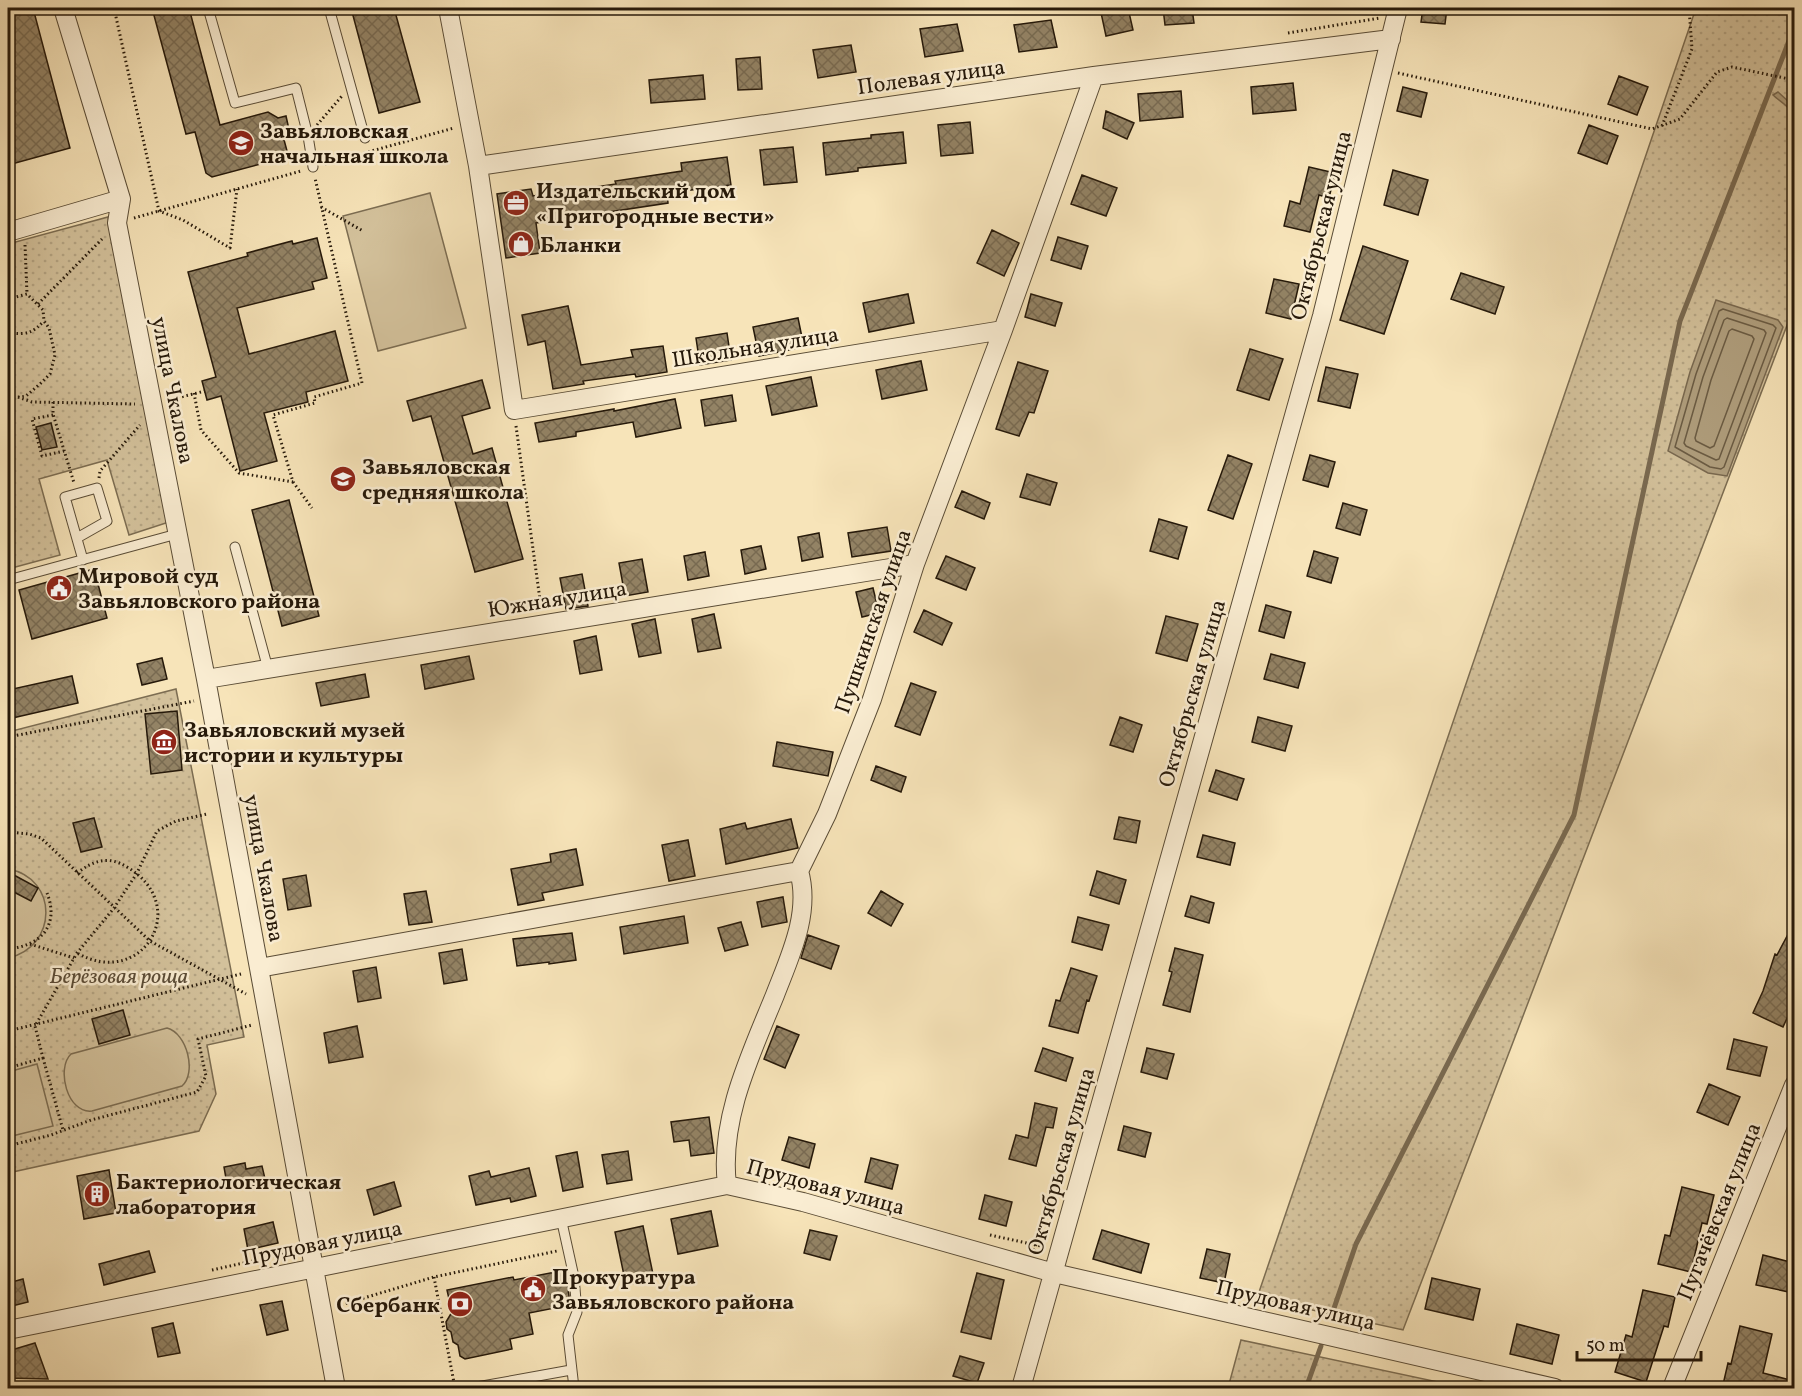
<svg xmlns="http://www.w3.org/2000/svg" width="1802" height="1396" font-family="Vollkorn,serif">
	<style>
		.grass { fill: url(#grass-dots); stroke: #7c6d52; stroke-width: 1.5 }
		.pitch { fill: #d3c19b; stroke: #7c6d52; stroke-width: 1.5 }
		.water { fill: #b09f7e; stroke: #796950; stroke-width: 1.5 }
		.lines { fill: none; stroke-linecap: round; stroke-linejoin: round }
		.shore { stroke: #6b5c44; stroke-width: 1.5 }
		.stream { stroke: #796950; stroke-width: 5 }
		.building { fill: url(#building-cross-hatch); stroke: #26190a; stroke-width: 1.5 }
		.service-casing { stroke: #5a4c36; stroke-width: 11 }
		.minor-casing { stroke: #5a4c36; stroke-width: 20 }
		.path { stroke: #26190a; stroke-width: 3; stroke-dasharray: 1.5 3; stroke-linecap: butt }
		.service { stroke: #faedd2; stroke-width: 9 }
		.minor { stroke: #faedd2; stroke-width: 18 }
		.labels { text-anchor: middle; stroke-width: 5; stroke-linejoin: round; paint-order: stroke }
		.street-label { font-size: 22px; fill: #26190a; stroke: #faedd2 }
		.poi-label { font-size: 22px; font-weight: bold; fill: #26190a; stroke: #faedd2; text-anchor: start }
		.park-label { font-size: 22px; font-style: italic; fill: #5a4b36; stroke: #faedd2 }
	</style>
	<defs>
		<pattern id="grass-dots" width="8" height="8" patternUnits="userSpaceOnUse" patternTransform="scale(1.5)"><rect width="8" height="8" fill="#d3c19b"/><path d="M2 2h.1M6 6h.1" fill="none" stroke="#b5a584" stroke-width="1.8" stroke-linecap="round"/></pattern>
		<pattern id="building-cross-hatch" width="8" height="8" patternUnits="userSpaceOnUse" patternTransform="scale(1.5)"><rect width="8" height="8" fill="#938365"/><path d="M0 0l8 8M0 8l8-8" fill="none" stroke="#786a51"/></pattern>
	</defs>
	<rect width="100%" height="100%" fill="#f7e4b9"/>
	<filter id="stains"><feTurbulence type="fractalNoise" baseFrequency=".00333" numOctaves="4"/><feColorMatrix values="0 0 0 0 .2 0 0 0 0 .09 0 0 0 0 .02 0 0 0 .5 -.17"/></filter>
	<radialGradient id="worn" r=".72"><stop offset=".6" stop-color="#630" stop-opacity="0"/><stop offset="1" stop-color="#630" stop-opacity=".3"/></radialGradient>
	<!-- grass -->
	<path class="grass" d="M1696,8H1794V307L1403,1330L1257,1298Z
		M108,217L169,522L129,535L107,460L39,479L60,555L8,569V244Z
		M176,689L244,1037L207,1045L216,1094L199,1131L8,1173V732Z
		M1241,1340L1438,1382L1436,1388H1228Z"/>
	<!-- pitch -->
	<path class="pitch" d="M430,193L466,328L378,351L343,216Z
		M8,869C59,878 58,947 8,958Z
		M167,1028C187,1033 197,1073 182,1086L92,1111C67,1114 56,1068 71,1054Z
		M37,1064L53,1126L8,1137V1072Z"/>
	<!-- water -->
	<path class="water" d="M1778,92L1788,101L1794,103V171C1785,155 1802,126 1791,111C1787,105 1778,100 1773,95Z
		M1716,300L1778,320L1783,327L1727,476L1708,473L1668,451L1690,372Z"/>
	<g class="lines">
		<!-- shore -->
		<path class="shore" d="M1723,309L1773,325L1776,328L1724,467L1721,469L1710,467L1675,447L1696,374L1719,311Z
			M1727,318L1764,330L1766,333L1719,459L1716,460L1686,446L1684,443L1703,377L1724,320Z
			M1732,329L1752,336L1754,339L1714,446L1710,448L1696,441L1695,438L1711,380L1729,331Z"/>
		<!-- stream -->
		<path class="stream" d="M1331,1317L1356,1244L1574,815L1680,321L1794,28
			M1306,1388L1321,1346"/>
	</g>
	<!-- building -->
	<path class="building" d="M8,8H33L70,148L8,165V24L11,23Z
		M152,8H189L220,125L268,112L278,118L286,116L290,134L283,136L287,151L283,158L212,177L206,173L195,132L186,134Z
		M351,8H394L420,102L379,113Z
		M1100,8H1128L1133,30L1106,36Z
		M1163,8H1192L1194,23L1165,25Z
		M1423,8H1447L1445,24L1421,22Z
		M1051,20L1057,47L1019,52L1014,25Z
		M957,24L963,51L925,57L920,29Z
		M851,45L856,72L818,78L813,50Z
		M760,57L762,89L738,90L736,59Z
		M703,75L705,99L651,103L649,80Z
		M1619,76L1648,87L1637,115L1608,104Z
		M1293,83L1296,110L1253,114L1251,87Z
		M1403,87L1427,93L1421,117L1397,111Z
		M1181,91L1183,117L1140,121L1138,94Z
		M1106,111L1134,123L1127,139L1103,128Z
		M970,122L973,153L941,156L938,125Z
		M1589,125L1618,136L1607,164L1578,153Z
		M903,132L906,163L858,168V171L826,175L823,143L871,138V135Z
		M793,147L797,182L764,185L760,150Z
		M727,157L731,185L667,193L668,203L536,223L540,253L506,258L497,194L531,189L533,196L616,184L615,181L682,171L681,163Z
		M1309,167L1335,173L1329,198L1319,195L1310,232L1284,226L1290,201L1300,204Z
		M1393,170L1428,180L1418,215L1384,205Z
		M1082,175L1117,188L1106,216L1071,204Z
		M992,230L1019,243L1004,276L977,263Z
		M1058,237L1088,246L1081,269L1051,260Z
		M317,238L327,278L312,282L314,289L237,308L249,354L335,331L348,381L306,392L308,402L264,413L277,461L240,471L221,396L207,400L202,381L216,377L188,272L248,256L247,253L292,241L293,244Z
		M1363,246L1408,261L1384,334L1340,320Z
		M1461,273L1504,287L1495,314L1451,299Z
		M1274,279L1299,284L1291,319L1266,313Z
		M908,294L914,323L869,332L863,303Z
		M1031,294L1062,303L1055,326L1025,317Z
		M568,306L581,365L633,357L631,350L663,346L667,372L636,377L635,374L583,381L584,384L553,389L545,341L528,345L522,315Z
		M798,318L804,347L759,356L753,327Z
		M727,333L731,360L700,365L696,338Z
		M1250,349L1283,359L1269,400L1237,390Z
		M921,361L927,390L882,399L876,370Z
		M1018,362L1048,371L1034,413L1029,412L1019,436L996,429Z
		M1326,367L1358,374L1350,408L1318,401Z
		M811,377L817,406L772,415L766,386Z
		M482,380L490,408L462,416L473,454L492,448L523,559L475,572L431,416L413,421L407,401Z
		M732,395L736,421L705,426L701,400Z
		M675,399L681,428L636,437L633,422L576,432V436L539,442L535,423L614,409V411Z
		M51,423L57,447L42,450L36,427Z
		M1228,455L1252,464L1233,519L1208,510Z
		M1310,455L1335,462L1328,487L1303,480Z
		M1027,474L1057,483L1050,505L1020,497Z
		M962,491L990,503L984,519L955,507Z
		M289,500L319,616L282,626L252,510Z
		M1343,503L1367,510L1360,535L1336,528Z
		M1159,519L1187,527L1178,559L1150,551Z
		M887,527L891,551L852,557L848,533Z
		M819,533L823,557L802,561L798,537Z
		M761,546L766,569L745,574L741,550Z
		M1314,551L1338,558L1331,583L1307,576Z
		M705,552L709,576L688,580L684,556Z
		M946,556L975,568L966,590L936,578Z
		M642,559L648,592L625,596L619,563Z
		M94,569L107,618L32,639L19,590Z
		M582,574L588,606L566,609L560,578Z
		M873,588L879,613L862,617L856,592Z
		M1266,605L1291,612L1284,638L1259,631Z
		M924,610L952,623L942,645L914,632Z
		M714,614L721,648L698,652L692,619Z
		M1166,616L1198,624L1187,661L1156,653Z
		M655,619L661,653L639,657L632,624Z
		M596,636L602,670L580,674L574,641Z
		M1271,654L1305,663L1298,688L1264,679Z
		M469,656L474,679L425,689L421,665Z
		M162,658L167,679L142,685L137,664Z
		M365,674L369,697L321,706L316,683Z
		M72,676L78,703L8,719V690Z
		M911,683L936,692L920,735L895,726Z
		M177,711L182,770L151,774L145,714Z
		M1120,717L1142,725L1133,752L1110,745Z
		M1258,717L1292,726L1285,751L1252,742Z
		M777,742L833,752L828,776L773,766Z
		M876,766L906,777L901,792L871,780Z
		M1216,770L1244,779L1237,800L1209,791Z
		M1119,817L1140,821L1136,843L1114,839Z
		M94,818L102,847L81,852L73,823Z
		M791,819L798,848L726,864L720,829L745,823L747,829Z
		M1203,835L1235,843L1230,865L1197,857Z
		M688,840L695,876L669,881L662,845Z
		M576,849L583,885L542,893L544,900L518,905L511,869L551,862L550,854Z
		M1097,871L1126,880L1119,904L1090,895Z
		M12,874L38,888L31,901L8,889V883Z
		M306,875L311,906L288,910L283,879Z
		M426,891L432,922L409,925L404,894Z
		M881,891L903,904L891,926L868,913Z
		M1191,896L1214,903L1209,923L1185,916Z
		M783,897L787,922L762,927L757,902Z
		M684,916L688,943L624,954L620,927Z
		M1078,917L1109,925L1102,950L1072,942Z
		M741,922L748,945L725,951L718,928Z
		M1794,923V1003L1783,1027L1753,1013L1763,991L1775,954L1777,955Z
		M572,933L576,960L549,964V962L517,966L513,939Z
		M808,935L839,946L831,969L801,958Z
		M1175,948L1203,955L1190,1012L1163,1005L1172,972L1169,971Z
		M462,949L467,980L444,984L439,953Z
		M376,967L381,998L358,1002L353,971Z
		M1071,968L1097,976L1089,1001L1087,1000L1078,1033L1049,1026L1056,1000L1060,1001Z
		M123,1010L130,1035L99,1044L92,1019Z
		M357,1026L363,1057L329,1063L324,1033Z
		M777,1026L799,1035L785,1068L764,1059Z
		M1734,1039L1767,1047L1760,1076L1727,1069Z
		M1043,1048L1073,1058L1066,1081L1035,1071Z
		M1147,1048L1174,1054L1167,1079L1141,1072Z
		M1709,1084L1740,1097L1728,1125L1697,1112Z
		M1035,1103L1057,1108L1053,1128L1046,1127L1036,1166L1009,1159L1016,1135L1028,1138Z
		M709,1117L714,1153L691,1156L689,1140L674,1142L671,1122Z
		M1124,1126L1151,1133L1145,1157L1118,1150Z
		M789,1137L815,1144L809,1168L782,1160Z
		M628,1151L632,1180L607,1184L602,1155Z
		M577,1152L583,1187L563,1191L556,1156Z
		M871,1158L898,1165L892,1189L865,1182Z
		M245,1163L246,1169L262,1166L266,1183L228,1190L224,1167Z
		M529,1168L536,1196L511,1202L510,1198L476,1205L469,1176L489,1171L491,1177Z
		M109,1170L116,1213L84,1219L77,1176Z
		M394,1182L401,1206L374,1215L367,1190Z
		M1682,1187L1714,1195L1707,1224L1702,1223L1691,1272L1658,1264L1665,1235L1670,1236Z
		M985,1195L1012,1202L1006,1226L979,1219Z
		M711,1211L718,1246L678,1254L671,1219Z
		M273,1222L278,1243L248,1250L244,1229Z
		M643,1226L654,1279L626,1285L615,1232Z
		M810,1230L837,1236L830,1260L804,1253Z
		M1102,1230L1149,1244L1141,1273L1093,1259Z
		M1207,1249L1230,1254L1224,1283L1200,1278Z
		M149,1251L155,1272L104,1285L99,1264Z
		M1763,1255L1794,1263L1789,1292L1756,1285Z
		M566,1270L570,1305L529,1313L533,1334L510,1339L512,1349L465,1359L460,1356L458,1345L453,1342L451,1332L447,1329L446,1322L452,1312L447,1290L513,1277L514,1280Z
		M977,1273L1004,1280L991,1339L961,1332Z
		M1432,1278L1480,1289L1473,1320L1425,1309Z
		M23,1279L28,1302L8,1307V1283Z
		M1643,1290L1675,1297L1668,1327L1664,1326L1646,1382L1615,1372L1626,1335L1632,1337Z
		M282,1301L288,1330L267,1335L260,1305Z
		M173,1323L180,1353L158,1357L152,1328Z
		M1517,1324L1559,1335L1552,1364L1510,1354Z
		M1740,1326L1772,1334L1763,1373L1794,1381V1389H1722L1728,1363L1731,1364Z
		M35,1343L48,1379L8,1378V1351Z
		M960,1356L984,1363L977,1383L953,1376Z"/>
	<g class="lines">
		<defs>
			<path id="service" d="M208,8L235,103L296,88L308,136L313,167
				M329,8L365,138
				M77,538L107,521L97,488L65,497L83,560
				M235,547L268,669
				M8,580L177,534
				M561,1218L574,1277L577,1312L568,1335L574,1388
				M471,1388L571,1370"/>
			<path id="minor" d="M63,8L121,199L117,223L206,679L336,1388
				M448,8L478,166L514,410L1003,330
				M478,166L1094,76L1391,39
				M8,232L121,199
				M206,679L915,564
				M259,968L799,871
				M727,1185C719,1119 751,1054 775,995C790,956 811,913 799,871L827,814L872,699L915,564L1003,330L1094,76
				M8,1330L727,1185L803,1202L1054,1273L1555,1388
				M1021,1388L1322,316L1398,8
				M1672,1388L1794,1085"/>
		</defs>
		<!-- service casing -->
		<use href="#service" class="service-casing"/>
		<!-- minor casing -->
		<use href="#minor" class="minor-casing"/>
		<!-- path -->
		<path class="path" d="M114,8L159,211L183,220L230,248L237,189
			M1288,33L1380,18
			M1398,73L1652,129L1680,119L1717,72L1732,67L1794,80
			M317,125L342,96
			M1662,126L1692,49L1689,8
			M325,164L454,128
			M321,207L363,231
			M134,218L301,171
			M25,245L27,294
			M8,299L27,294L43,310L44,321L49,328L55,355L50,374L40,384L26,396L8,399
			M38,304L102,239
			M8,328L12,333L8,342
			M12,333C28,335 33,332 44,321
			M194,393L201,430L239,473L293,482L273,415L315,403L314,397L362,383L315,178
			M18,397L32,402L135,404
			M169,400L205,391
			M53,402V414L74,483
			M53,415L32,419L42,456L64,451
			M516,426L541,607
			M99,478L100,471L140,425
			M293,482L312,508
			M8,737L194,701
			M8,832L29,834L41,838L150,941L246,994
			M77,873C93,861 108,855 127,867C193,906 142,990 77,953
			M30,944L74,958
			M8,949C40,946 60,926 47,893
			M8,1031L241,974
			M43,1058L63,1130
			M8,1068L43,1058L35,1026L77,953L114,908L137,873L157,831L176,821L207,814
			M8,1146L51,1135L91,1120L197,1092L206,1076L198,1039L252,1025
			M990,1235L1045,1247
			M324,1241L345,1237L362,1240
			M1034,1250L1036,1245L1044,1241
			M212,1270L293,1252
			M434,1277L455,1388
			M337,1306L434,1277L557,1251"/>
		<!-- service -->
		<use href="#service" class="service"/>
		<!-- minor -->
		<use href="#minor" class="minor"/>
	</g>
	<!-- icons -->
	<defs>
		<symbol id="school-disc" viewBox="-11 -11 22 22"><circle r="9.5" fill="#8f2418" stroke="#faedd2"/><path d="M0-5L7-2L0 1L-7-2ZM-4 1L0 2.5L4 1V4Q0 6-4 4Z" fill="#fff"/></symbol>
		<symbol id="office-disc" viewBox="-11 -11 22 22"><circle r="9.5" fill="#8f2418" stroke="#faedd2"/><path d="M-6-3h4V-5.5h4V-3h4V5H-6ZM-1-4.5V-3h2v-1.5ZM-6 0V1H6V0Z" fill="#fff"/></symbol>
		<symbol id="shop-disc" viewBox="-11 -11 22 22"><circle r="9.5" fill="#8f2418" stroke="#faedd2"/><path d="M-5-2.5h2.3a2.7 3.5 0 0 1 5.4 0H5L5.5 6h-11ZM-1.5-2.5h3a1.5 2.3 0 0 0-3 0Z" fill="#fff"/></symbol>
		<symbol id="civic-disc" viewBox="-11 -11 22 22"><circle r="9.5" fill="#8f2418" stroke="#faedd2"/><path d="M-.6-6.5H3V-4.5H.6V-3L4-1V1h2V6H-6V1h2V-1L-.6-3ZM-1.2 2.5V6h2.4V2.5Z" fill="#fff"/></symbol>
		<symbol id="museum-disc" viewBox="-11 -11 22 22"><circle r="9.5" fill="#8f2418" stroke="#faedd2"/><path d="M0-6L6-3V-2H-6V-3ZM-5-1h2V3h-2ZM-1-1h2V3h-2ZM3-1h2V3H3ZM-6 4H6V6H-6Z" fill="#fff"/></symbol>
		<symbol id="building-disc" viewBox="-11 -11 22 22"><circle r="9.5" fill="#8f2418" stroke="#faedd2"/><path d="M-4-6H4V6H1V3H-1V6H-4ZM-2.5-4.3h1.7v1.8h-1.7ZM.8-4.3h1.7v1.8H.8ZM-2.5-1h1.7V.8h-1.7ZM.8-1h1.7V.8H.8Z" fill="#fff"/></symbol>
		<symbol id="bank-disc" viewBox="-11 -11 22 22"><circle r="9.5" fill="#8f2418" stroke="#faedd2"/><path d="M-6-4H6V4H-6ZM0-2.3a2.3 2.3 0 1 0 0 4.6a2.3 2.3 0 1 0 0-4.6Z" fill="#fff"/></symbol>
	</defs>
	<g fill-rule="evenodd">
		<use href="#school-disc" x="226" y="128" width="30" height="30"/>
		<use href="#office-disc" x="501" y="188" width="30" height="30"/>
		<use href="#shop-disc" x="506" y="229" width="30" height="30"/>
		<use href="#school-disc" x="328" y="464" width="30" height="30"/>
		<use href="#civic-disc" x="44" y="573" width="30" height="30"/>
		<use href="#museum-disc" x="149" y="727" width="30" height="30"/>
		<use href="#building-disc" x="82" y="1179" width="30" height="30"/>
		<use href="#civic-disc" x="518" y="1274" width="30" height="30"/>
		<use href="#bank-disc" x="445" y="1289" width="30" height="30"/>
	</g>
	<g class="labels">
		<!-- street labels -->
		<g class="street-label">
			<text transform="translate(931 76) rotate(-8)" y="8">Полевая улица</text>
			<text transform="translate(1320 225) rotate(-76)" y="8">Октябрьская улица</text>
			<text transform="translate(755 346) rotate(-9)" y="8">Школьная улица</text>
			<text transform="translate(174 390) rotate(79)" y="8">улица Чкалова</text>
			<text transform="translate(557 598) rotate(-9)" y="8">Южная улица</text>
			<text transform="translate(872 621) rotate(-71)" y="8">Пушкинская улица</text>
			<text transform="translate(1191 693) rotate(-74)" y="8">Октябрьская улица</text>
			<text transform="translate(265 868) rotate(80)" y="8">улица Чкалова</text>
			<text transform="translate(1060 1161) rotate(-74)" y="8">Октябрьская улица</text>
			<text transform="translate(826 1186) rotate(15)" y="8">Прудовая улица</text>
			<text transform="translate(1718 1211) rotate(-68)" y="8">Пугачёвская улица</text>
			<text transform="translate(322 1242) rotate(-11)" y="8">Прудовая улица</text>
			<text transform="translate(1296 1304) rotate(13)" y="8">Прудовая улица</text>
		</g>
		<!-- poi labels -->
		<g class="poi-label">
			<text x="260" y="138">Завьяловская<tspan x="260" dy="25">начальная школа</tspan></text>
			<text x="536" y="198">Издательский дом<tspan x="536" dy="25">«Пригородные вести»</tspan></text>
			<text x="540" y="252">Бланки</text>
			<text x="362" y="474">Завьяловская<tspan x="362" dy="25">средняя школа</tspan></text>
			<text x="78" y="583">Мировой суд<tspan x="78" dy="25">Завьяловского района</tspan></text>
			<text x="184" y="737">Завьяловский музей<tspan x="184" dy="25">истории и культуры</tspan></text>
			<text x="116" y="1189">Бактериологическая<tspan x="116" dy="25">лаборатория</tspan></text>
			<text x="552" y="1284">Прокуратура<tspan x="552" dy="25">Завьяловского района</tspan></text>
			<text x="440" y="1312" text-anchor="end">Сбербанк</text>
		</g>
		<!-- park labels -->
		<g class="park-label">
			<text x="119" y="983">Берёзовая роща</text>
		</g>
	</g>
	<!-- margin -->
	<rect width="1802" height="1396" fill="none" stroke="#f7e4b9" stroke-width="30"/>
	<rect x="9" y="9" width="1784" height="1378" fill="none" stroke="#26190a" stroke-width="3"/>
	<rect x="15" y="15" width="1772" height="1366" fill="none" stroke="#26190a" stroke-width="1.5"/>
	<!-- scale -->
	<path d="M1577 1351v9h124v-9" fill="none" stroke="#26190a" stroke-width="3"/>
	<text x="1586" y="1351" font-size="18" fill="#26190a" stroke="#faedd2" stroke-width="4.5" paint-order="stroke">50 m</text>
	<rect width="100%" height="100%" filter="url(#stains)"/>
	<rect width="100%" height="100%" fill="url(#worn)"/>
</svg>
